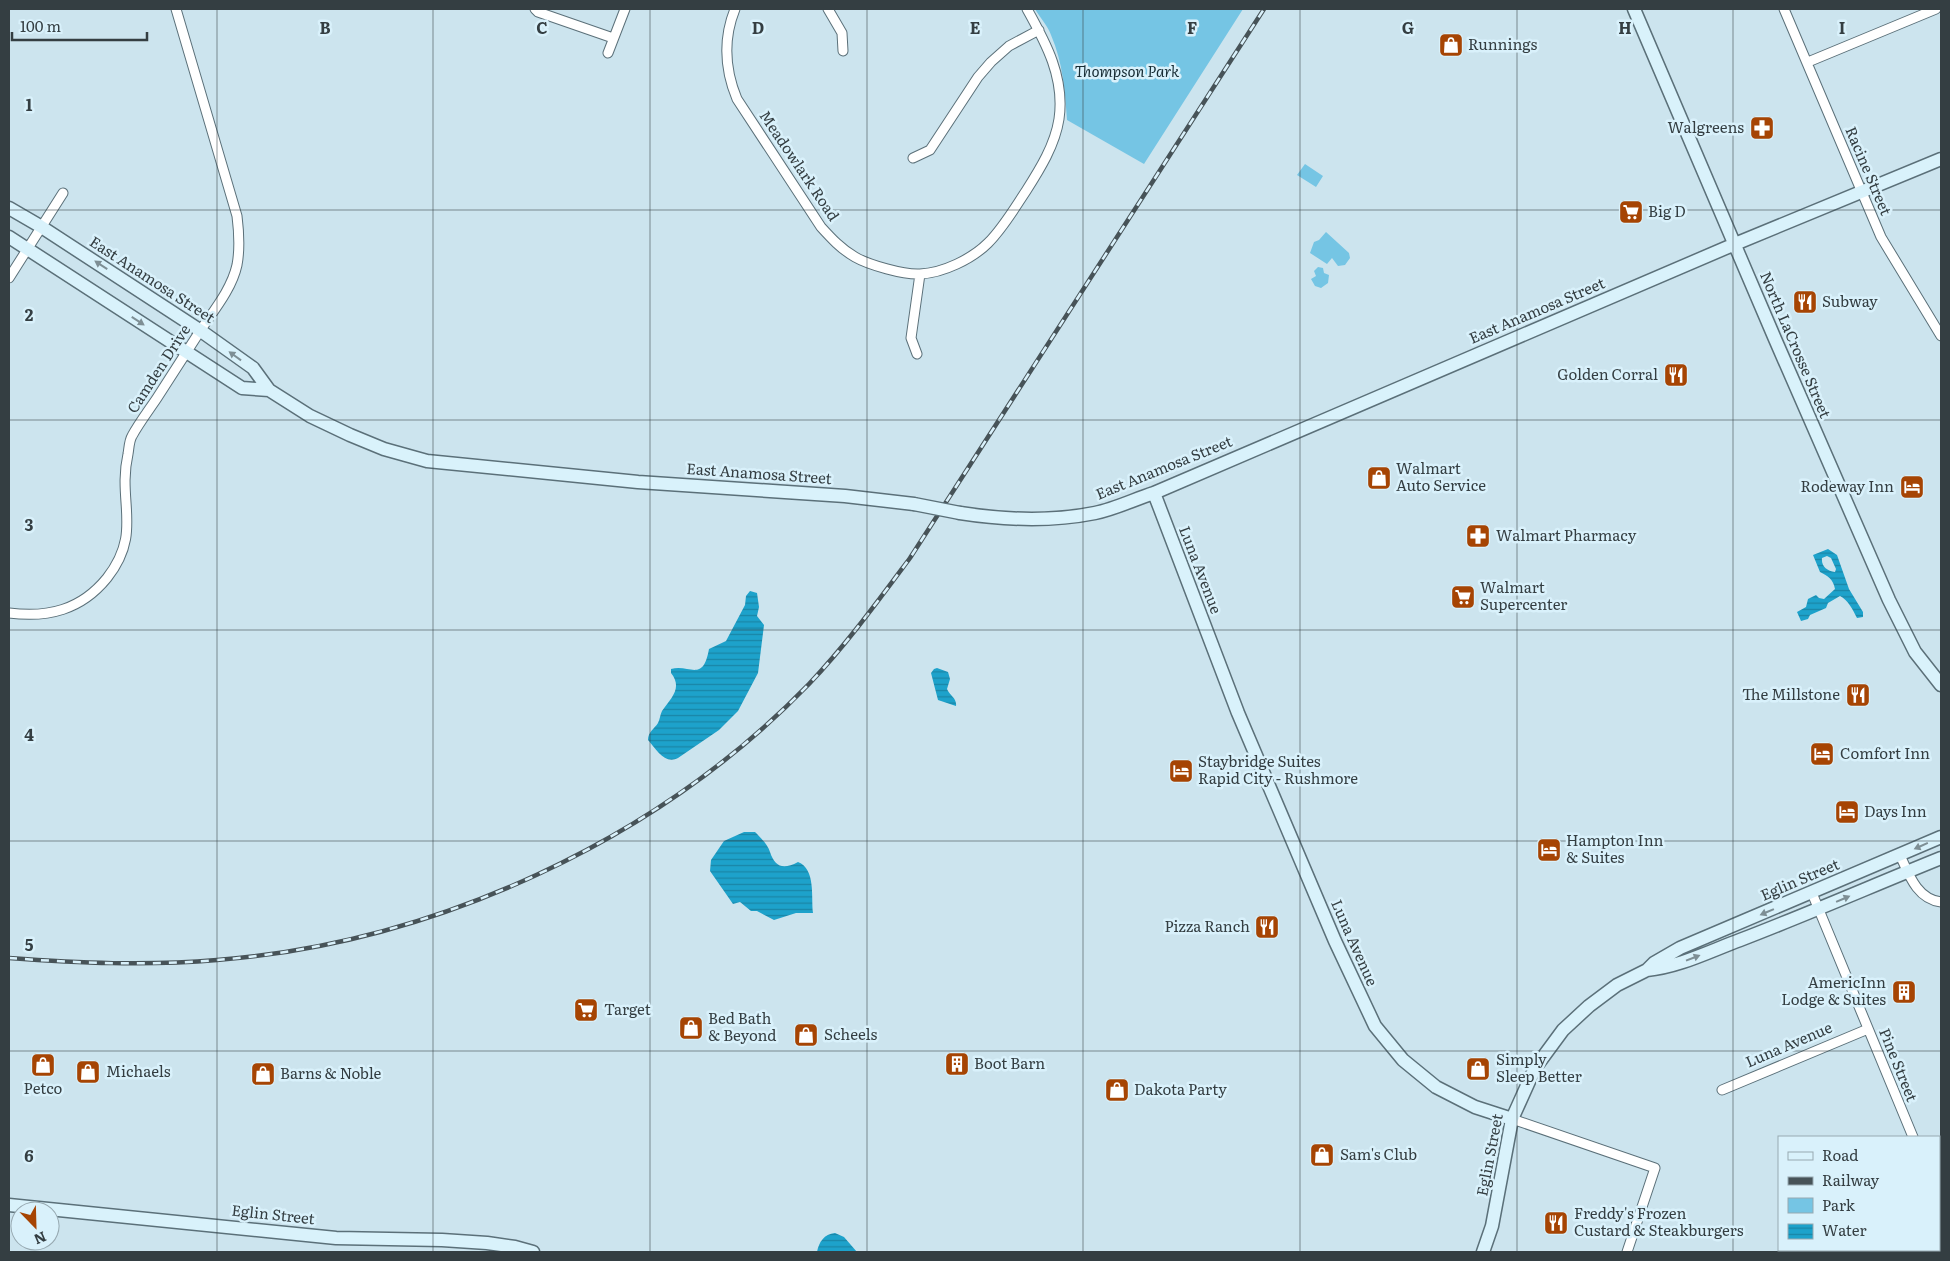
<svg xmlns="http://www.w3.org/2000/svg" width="1950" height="1261" font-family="Literata,serif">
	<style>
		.green { fill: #75c5e4 }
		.water { fill: url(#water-rules); fill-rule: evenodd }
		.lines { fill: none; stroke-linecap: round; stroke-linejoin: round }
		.street-casing { stroke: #5b7079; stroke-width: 11 }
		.secondary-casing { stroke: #5b7079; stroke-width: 15 }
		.street { stroke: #fff; stroke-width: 9 }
		.secondary { stroke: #d9f2fb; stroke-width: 12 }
		.rail-casing { stroke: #475358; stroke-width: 4.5 }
		.rail { stroke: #d9f1fb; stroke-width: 2.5; stroke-dasharray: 8; stroke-linecap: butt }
		.secondary-bridge-casing { stroke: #5b7079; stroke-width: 15; stroke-linecap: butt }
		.secondary-bridge { stroke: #d9f2fb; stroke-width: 12 }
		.oneway { fill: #7e8f95 }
		.grid { fill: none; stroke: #343e42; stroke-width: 1; stroke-opacity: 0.55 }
		.labels { text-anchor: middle; stroke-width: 5; stroke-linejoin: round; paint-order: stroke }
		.poi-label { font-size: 15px; fill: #343e42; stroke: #d9f1fb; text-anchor: start }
		.park-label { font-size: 15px; font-style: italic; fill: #182d35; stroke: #d9f1fb }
		.street-label { font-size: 15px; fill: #343e42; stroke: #d9f1fb }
		.grid-label { font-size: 16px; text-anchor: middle; font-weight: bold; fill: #343e42; stroke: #d9f1fb; stroke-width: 5; stroke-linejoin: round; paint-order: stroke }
	</style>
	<defs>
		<pattern id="water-rules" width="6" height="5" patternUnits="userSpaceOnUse" patternTransform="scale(1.25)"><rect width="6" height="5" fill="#1da2cb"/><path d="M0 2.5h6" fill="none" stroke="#1a85a6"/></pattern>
	</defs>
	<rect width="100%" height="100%" fill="#cce4ee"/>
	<!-- green -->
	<path class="green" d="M1035,9H1243L1144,164L1067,120C1065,91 1063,63 1051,35C1048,26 1040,18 1035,9Z
		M1305,164L1323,176L1316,187L1297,175Z
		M1326,232L1349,253L1350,258L1345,265L1338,266L1332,258L1327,264L1310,253L1314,242L1319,240Z
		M1318,267L1323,268L1324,273L1329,275L1328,283L1321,288L1315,286L1311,279L1316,276L1314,271Z"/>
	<!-- water -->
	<path class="water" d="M1828,549L1837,555L1849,589L1863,612V617L1857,618C1853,610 1848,600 1840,596L1828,603L1826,608L1810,615L1808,619L1801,621L1797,612L1806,607L1808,599L1816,595L1819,598L1824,599L1835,589C1833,579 1828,576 1820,572L1813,555ZM1827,556L1831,558L1836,569L1835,572C1827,571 1821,566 1822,558Z
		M750,591L757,593L759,607L757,616L764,625L758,673L738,711L719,730L678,758C665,765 656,749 648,740C648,732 654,729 658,723C660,719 660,715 662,711C671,698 683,688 671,673V669C690,664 703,683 709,649L726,641L745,605L746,596Z
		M937,668L948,672L950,679L947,689C950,696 957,698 956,706L938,700L931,673L934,669Z
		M744,832H755C760,837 768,845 770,852C775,867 783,870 798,862C816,869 811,897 813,913H796L774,920L757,911H751L740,902L733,904L710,871L711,860L724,841Z
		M835,1233L844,1237L857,1252H817C819,1242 824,1234 835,1233Z"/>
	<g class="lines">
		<defs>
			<path id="street" d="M535,9L538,12L613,38
				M735,9C723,39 725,70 737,99L821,227C831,238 841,249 855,257C869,265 904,275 920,274C943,273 972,259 988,243C1003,228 1014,209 1026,191C1040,169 1055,145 1059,119C1065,78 1046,43 1027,9
				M828,9L842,33L843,51
				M1784,9L1881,237L1941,336
				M608,53L625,9
				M1808,62L1936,9
				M913,158L930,150L978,77L991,62L1009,46L1039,30
				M9,278L63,193
				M917,354L911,338L920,274
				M9,613C48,618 81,610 107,578C143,532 117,503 128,454C129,449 129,441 132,436C139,423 149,410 157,398C172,375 187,351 202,328C215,309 232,288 237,265C240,249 239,232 237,216L176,9
				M1900,855C1909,875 1917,899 1941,902
				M1812,893L1913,1137
				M1722,1090L1868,1029
				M1512,1119L1655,1168L1627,1252
				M1939,1180H1941"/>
			<path id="secondary" d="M1634,9L1775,339L1889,600L1915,652L1941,685
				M9,208L40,226L201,331L253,368L269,390L310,416L350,435L384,449L427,461L638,482L845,496L914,504
				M9,237L242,388L269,390
				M1154,493L1238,713L1335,941L1375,1026L1403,1060L1436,1087L1475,1107L1512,1119
				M960,513C1005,520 1050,522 1095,513C1115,509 1135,499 1154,493L1735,244L1941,159
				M1647,970C1679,967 1710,951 1740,940C1808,914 1874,885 1941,858
				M9,1205L336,1238L442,1240L487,1243L515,1247L533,1252
				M1483,1252L1492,1226L1512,1119L1535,1068L1563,1030L1589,1006L1617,985L1647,970L1654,963L1680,948L1941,837"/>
		</defs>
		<!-- street casing -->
		<use href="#street" class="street-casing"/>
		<!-- secondary casing -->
		<use href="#secondary" class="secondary-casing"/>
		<!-- street -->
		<use href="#street" class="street"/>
		<!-- secondary -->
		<use href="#secondary" class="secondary"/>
		<defs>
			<path id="rail" d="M9,958C78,963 147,966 217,960C434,943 657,841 809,684C846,645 878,601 910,558L1264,9"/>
		</defs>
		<!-- rail casing -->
		<use href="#rail" class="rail-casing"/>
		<!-- rail -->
		<use href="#rail" class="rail"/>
		<defs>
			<path id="secondary-bridge" d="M914,504L960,513"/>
		</defs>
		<!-- secondary-bridge casing -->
		<use href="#secondary-bridge" class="secondary-bridge-casing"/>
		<!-- secondary-bridge -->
		<use href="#secondary-bridge" class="secondary-bridge"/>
	</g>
	<!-- one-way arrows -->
	<defs><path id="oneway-solid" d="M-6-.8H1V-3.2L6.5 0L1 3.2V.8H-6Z" transform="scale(1.25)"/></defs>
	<g class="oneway">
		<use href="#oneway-solid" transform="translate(101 265) rotate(-147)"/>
		<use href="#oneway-solid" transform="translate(138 321) rotate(33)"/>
		<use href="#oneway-solid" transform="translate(235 356) rotate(-144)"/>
		<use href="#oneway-solid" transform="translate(1921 846) rotate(156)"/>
		<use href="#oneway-solid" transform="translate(1843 899) rotate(-23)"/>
		<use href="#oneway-solid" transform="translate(1767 912) rotate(157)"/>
		<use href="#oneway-solid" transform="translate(1693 958) rotate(-21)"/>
	</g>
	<!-- grid -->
	<path class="grid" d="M217,9V1252M433,9V1252M650,9V1252M867,9V1252M1083,9V1252M1300,9V1252M1517,9V1252M1733,9V1252M9,210H1941M9,420H1941M9,630H1941M9,841H1941M9,1051H1941"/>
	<!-- icons -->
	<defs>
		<symbol id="shop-square" viewBox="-11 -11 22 22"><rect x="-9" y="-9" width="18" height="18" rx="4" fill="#a64403" stroke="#d9f1fb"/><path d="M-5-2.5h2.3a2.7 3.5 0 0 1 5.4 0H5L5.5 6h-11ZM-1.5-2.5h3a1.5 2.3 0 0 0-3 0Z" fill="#fff"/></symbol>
		<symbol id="pharmacy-square" viewBox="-11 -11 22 22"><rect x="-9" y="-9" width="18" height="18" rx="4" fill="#a64403" stroke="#d9f1fb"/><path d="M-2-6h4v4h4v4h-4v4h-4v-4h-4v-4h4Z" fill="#fff"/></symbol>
		<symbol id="supermarket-square" viewBox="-11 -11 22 22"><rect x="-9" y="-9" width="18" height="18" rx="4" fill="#a64403" stroke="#d9f1fb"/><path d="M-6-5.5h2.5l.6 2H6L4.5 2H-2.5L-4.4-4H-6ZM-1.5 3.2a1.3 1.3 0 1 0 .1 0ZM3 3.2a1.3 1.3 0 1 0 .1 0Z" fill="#fff"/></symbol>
		<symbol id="restaurant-square" viewBox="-11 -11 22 22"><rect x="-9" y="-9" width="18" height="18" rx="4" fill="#a64403" stroke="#d9f1fb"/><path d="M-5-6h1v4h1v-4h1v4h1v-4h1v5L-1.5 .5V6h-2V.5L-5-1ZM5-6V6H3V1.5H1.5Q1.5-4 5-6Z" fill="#fff"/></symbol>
		<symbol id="hotel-square" viewBox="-11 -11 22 22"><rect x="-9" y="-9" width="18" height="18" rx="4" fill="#a64403" stroke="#d9f1fb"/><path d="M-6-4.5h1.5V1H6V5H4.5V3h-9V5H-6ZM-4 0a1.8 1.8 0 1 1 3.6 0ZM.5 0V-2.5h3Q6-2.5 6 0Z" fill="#fff"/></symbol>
		<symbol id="building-square" viewBox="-11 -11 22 22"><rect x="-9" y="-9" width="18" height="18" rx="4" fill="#a64403" stroke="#d9f1fb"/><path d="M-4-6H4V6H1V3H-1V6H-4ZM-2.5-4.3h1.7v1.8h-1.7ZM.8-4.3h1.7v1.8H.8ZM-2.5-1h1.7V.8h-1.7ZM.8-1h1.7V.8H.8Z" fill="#fff"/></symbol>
	</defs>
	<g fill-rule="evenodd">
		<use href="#shop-square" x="1437" y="31" width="28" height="28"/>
		<use href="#pharmacy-square" x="1748" y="114" width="28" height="28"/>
		<use href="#supermarket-square" x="1617" y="198" width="28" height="28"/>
		<use href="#restaurant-square" x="1791" y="288" width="28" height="28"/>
		<use href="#restaurant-square" x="1662" y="361" width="28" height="28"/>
		<use href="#shop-square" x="1365" y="464" width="28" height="28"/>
		<use href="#hotel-square" x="1898" y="473" width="28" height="28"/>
		<use href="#pharmacy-square" x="1464" y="522" width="28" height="28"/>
		<use href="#supermarket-square" x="1449" y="583" width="28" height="28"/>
		<use href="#restaurant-square" x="1844" y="681" width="28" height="28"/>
		<use href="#hotel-square" x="1808" y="740" width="28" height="28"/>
		<use href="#hotel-square" x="1167" y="757" width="28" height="28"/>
		<use href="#hotel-square" x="1833" y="798" width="28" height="28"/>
		<use href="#hotel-square" x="1535" y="836" width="28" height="28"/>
		<use href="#restaurant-square" x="1253" y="913" width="28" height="28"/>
		<use href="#building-square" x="1890" y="978" width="28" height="28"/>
		<use href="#supermarket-square" x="572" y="996" width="28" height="28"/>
		<use href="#shop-square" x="677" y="1014" width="28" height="28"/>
		<use href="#shop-square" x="792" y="1021" width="28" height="28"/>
		<use href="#building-square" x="943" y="1050" width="28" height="28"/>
		<use href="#shop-square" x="29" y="1051" width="28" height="28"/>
		<use href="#shop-square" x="1464" y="1055" width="28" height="28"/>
		<use href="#shop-square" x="74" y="1058" width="28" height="28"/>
		<use href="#shop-square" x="249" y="1060" width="28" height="28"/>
		<use href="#shop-square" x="1103" y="1076" width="28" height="28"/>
		<use href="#shop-square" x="1308" y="1141" width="28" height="28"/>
		<use href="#restaurant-square" x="1542" y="1209" width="28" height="28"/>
	</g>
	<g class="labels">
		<!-- poi labels -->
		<g class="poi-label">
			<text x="1468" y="50">Runnings</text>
			<text x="1744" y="133" text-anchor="end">Walgreens</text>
			<text x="1648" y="217">Big D</text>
			<text x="1822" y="307">Subway</text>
			<text x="1658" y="380" text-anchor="end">Golden Corral</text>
			<text x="1396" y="474">Walmart<tspan x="1396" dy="17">Auto Service</tspan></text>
			<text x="1894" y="492" text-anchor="end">Rodeway Inn</text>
			<text x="1496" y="541">Walmart Pharmacy</text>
			<text x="1480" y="593">Walmart<tspan x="1480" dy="17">Supercenter</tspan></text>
			<text x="1840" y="700" text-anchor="end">The Millstone</text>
			<text x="1840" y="759">Comfort Inn</text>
			<text x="1198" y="767">Staybridge Suites<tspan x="1198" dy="17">Rapid City - Rushmore</tspan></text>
			<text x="1864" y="817">Days Inn</text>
			<text x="1566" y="846">Hampton Inn<tspan x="1566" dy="17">&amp; Suites</tspan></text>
			<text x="1250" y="932" text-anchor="end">Pizza Ranch</text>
			<text x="1886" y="988" text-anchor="end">AmericInn<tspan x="1886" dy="17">Lodge &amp; Suites</tspan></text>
			<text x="604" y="1015">Target</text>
			<text x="708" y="1024">Bed Bath<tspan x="708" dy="17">&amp; Beyond</tspan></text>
			<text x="824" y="1040">Scheels</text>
			<text x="1496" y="1065">Simply<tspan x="1496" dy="17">Sleep Better</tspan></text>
			<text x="974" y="1069">Boot Barn</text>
			<text x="106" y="1077">Michaels</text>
			<text x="280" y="1079">Barns &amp; Noble</text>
			<text x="43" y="1094" text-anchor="middle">Petco</text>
			<text x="1134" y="1095">Dakota Party</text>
			<text x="1340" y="1160">Sam's Club</text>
			<text x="1574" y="1219">Freddy's Frozen<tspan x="1574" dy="17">Custard &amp; Steakburgers</tspan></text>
		</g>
		<!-- park labels -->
		<g class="park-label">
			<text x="1127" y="77">Thompson Park</text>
		</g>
		<!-- street labels -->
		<g class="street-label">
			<text transform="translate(799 166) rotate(56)" y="5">Meadowlark Road</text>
			<text transform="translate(1868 171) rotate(67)" y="5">Racine Street</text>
			<text transform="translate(152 280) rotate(33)" y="5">East Anamosa Street</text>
			<text transform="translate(1537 311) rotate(-23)" y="5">East Anamosa Street</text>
			<text transform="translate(1795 345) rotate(67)" y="5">North LaCrosse Street</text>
			<text transform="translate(159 369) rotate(-57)" y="5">Camden Drive</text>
			<text transform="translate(1164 468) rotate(-22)" y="5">East Anamosa Street</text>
			<text transform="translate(759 474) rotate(4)" y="5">East Anamosa Street</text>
			<text transform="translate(1200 570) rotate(69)" y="5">Luna Avenue</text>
			<text transform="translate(1800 880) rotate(-23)" y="5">Eglin Street</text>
			<text transform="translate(1354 943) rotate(66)" y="5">Luna Avenue</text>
			<text transform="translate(1789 1045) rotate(-23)" y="5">Luna Avenue</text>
			<text transform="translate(1898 1065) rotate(68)" y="5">Pine Street</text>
			<text transform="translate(1490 1155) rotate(-79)" y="5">Eglin Street</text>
			<text transform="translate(273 1215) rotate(6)" y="5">Eglin Street</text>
		</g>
	</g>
	<g class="grid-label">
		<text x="325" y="34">B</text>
		<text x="542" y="34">C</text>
		<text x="758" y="34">D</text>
		<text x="975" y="34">E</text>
		<text x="1192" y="34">F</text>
		<text x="1408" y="34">G</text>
		<text x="1625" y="34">H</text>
		<text x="1842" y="34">I</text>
		<text x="29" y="111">1</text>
		<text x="29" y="321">2</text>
		<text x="29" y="531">3</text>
		<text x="29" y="741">4</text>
		<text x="29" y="951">5</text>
		<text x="29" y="1162">6</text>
	</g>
	<!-- border -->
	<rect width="1950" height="1261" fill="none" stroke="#343e42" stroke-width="20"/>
	<!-- legend -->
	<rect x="1778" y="1136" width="162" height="115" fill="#d9f1fb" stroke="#97a9b1"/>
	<rect x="1788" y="1152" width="25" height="8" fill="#d9f2fb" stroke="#97a9b1"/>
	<text x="1822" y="1161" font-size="15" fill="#343e42">Road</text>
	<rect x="1788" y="1177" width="25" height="8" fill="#475358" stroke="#97a9b1"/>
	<text x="1822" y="1186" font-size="15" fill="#343e42">Railway</text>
	<rect x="1788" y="1198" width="25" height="15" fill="#75c5e4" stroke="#97a9b1"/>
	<text x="1822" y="1211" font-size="15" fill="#343e42">Park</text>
	<rect x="1788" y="1224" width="25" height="15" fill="url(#water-rules)" stroke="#97a9b1"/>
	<text x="1822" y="1236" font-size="15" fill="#343e42">Water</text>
	<!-- north arrow -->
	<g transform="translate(35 1226) rotate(157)"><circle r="24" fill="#d9f1fb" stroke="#97a9b1"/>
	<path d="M0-4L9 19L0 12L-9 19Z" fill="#a64403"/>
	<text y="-8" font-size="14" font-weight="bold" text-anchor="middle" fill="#343e42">N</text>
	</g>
	<!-- scale -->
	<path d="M12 32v8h135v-8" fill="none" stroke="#343e42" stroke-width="2.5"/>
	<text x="20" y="32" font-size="15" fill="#343e42" stroke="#d9f1fb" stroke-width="4" paint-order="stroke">100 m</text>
</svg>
